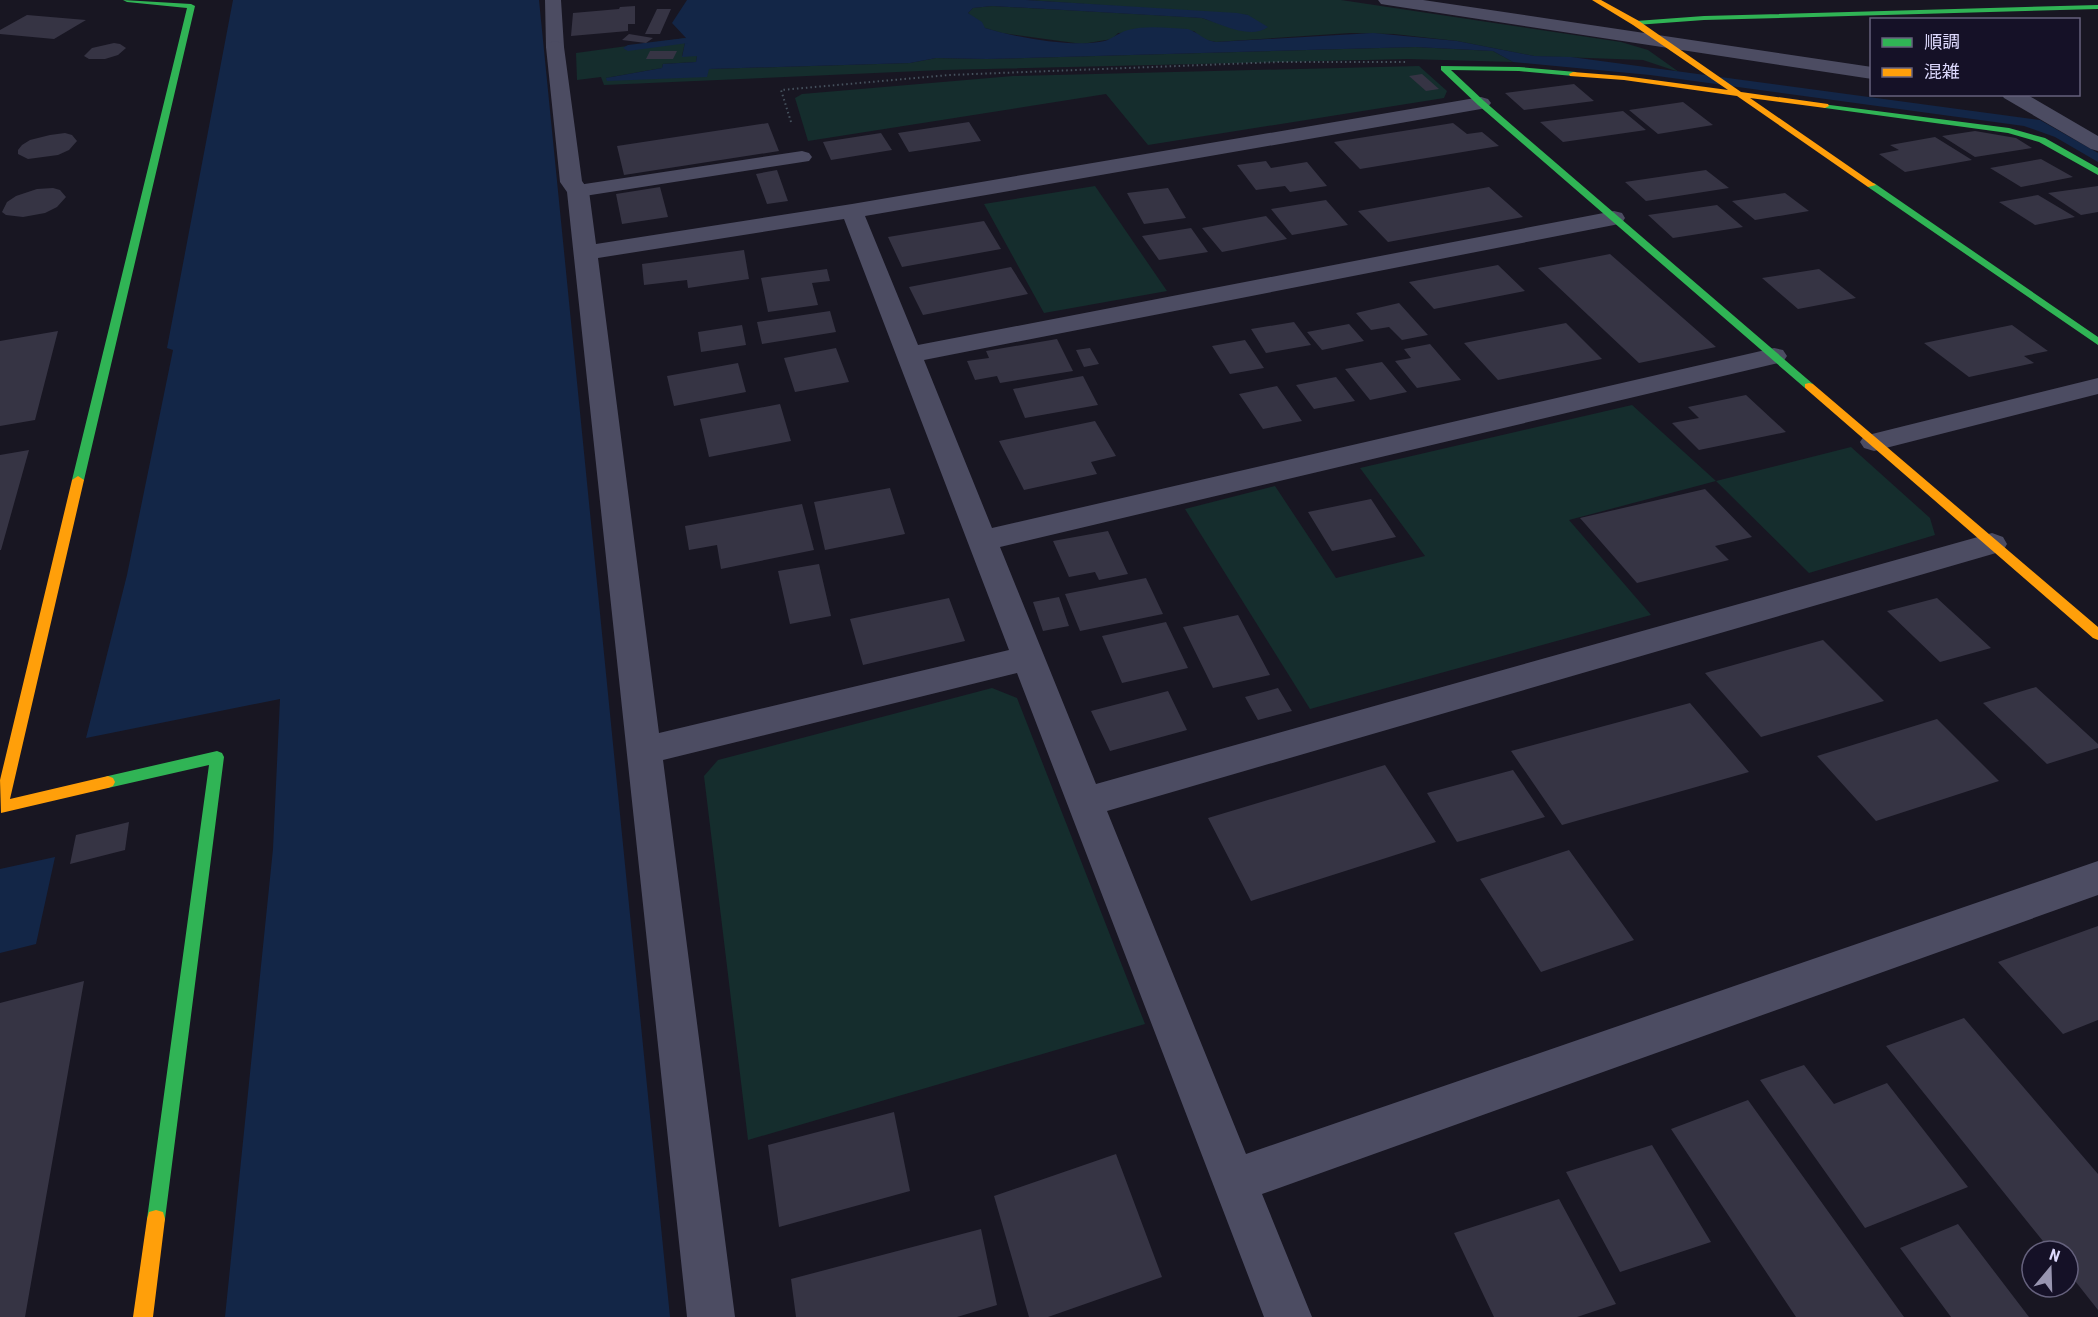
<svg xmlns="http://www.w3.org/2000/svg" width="2098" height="1317" font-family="'Roboto Condensed','Noto Sans JP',sans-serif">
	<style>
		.green { fill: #152d2d }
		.water { fill: #132647 }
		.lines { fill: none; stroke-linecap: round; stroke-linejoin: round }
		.stream { fill: #132647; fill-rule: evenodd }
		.building { fill: #363444 }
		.path { stroke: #46525e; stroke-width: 2; stroke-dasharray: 1.5 3; stroke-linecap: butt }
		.lane { fill: #4c4c62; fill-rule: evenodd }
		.street { fill: #4c4c62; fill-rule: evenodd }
		.fast { fill: #30b455; fill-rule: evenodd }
		.slow { fill: #ff9f0a; fill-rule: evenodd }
	</style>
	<rect width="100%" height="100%" fill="#181622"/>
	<!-- green -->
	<path class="green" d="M1026,0H1341L1621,42L1648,50L1679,72L1643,60L1534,56L1457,41L1394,34L1350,33L1216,42L1202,39L1194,31L1118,33L1112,39L1082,44L1002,33L985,28L968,13L973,8L992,6L1188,17L1202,18L1235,29L1248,15Z
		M686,38L682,56H697L696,62L663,64L662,68L606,78L708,69L910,63L936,58L987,59L1416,47L1493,51L1513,62L1408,59L942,70L604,85L601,77L577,80L576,53Z
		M1419,66L1447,91L1444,98L1148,145L1106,94L808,141L795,98L802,94L1013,76Z
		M1095,186L1167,291L1044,313L984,204Z
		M1632,405L1716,481L1851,447L1930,518L1935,535L1809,573L1716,481L1569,520L1651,615L1310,709L1185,509L1275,486L1336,578L1425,556L1360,468Z
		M992,688L1017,698L1145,1024L748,1140L704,776L718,760Z"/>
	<!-- water -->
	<path class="water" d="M233,0H539L670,1317H225L273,849L280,699L86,738L127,575L173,350L167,348Z
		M687,0H1026L1237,13L1248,15L1268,27C1251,40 1220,24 1202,18L992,6L973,8L968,13L982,22L985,28C1014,37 1069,47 1099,42C1111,41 1117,33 1128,30C1146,25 1169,28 1188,29C1200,33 1202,40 1216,42L1373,33L1457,41L1534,56L1571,57L2040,120L2098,153V162L2055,137L2024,126L1650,75L1513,62L1493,51L1416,47L987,59L936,58L910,63L709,69L707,77L607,81L606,78L662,68L663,64L696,62L697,56L682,57L686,38L672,23Z
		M55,857L36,944L0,953V869Z"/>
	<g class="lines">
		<!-- stream -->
		<path class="stream" d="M685,38L688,39V43L628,51L623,48L628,45Z"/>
	</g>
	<!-- building -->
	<path class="building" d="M635,6V24H628V31L571,36L573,13L619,9L620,7Z
		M657,9H671L660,34H645Z
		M27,15L86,20L54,39L0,34V30Z
		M629,34L653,38L646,43L622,40Z
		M114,43L120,44L126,48L118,55L105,59H89L84,56L92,48Z
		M650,51H677L673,59H646Z
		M1422,74L1439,89L1426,91L1409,76Z
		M1574,84L1594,101L1524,110L1505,93Z
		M1683,102L1713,125L1658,134L1629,110Z
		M1623,111L1646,130L1563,142L1540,122Z
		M969,122L981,141L909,152L898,133Z
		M768,123L779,151L624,175L617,146Z
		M1453,123L1467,134L1482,132L1499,146L1360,169L1334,142Z
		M1975,131L2016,138L2032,148L1975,157L1942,136Z
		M65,133L72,135L77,141L69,150L58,155L28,159L18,154V150L22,145L30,140L50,135Z
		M881,133L892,150L831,160L823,142Z
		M1935,137L1972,160L1905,172L1879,154L1899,150L1890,145Z
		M2041,159L2073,177L2021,187L1990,168Z
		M1266,161L1271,168L1307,162L1327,186L1290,192L1285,186L1256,190L1237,165Z
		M777,170L788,201L767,204L756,174Z
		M1706,170L1729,188L1646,201L1625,182Z
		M2098,186V212L2081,215L2048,193Z
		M660,187L668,217L622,224L616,194Z
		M1489,187L1523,217L1388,242L1358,211Z
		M53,188L60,190L66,197L57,207L45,213L23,217L6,215L2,212L7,202L16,196L37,189Z
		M1168,188L1186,218L1144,224L1127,193Z
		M1785,193L1809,211L1755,220L1732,201Z
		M2038,195L2075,217L2035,225L1999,202Z
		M1326,200L1348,225L1292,235L1271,209Z
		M1717,205L1743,227L1673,238L1648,215Z
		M1266,216L1287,239L1222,252L1202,228Z
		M984,221L1001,249L902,267L888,237Z
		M1191,228L1208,252L1159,260L1142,236Z
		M744,250L749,279L688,288L687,280L644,285L642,264Z
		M1610,254L1716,347L1639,363L1538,268Z
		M1498,265L1525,291L1434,309L1409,282Z
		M1011,267L1028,294L923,315L909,287Z
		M827,269L830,281L812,283L818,305L768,312L761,278Z
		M1819,269L1856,298L1798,309L1762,278Z
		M1399,303L1428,335L1402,340L1389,327L1371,330L1356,313Z
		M830,311L836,332L762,344L757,322Z
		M1294,322L1311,345L1266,353L1251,329Z
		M1566,323L1602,359L1498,380L1464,343Z
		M1349,324L1364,341L1322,350L1307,332Z
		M742,325L746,345L701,352L698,332Z
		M2012,325L2048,351L2024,356L2034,363L1969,377L1924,343Z
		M58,331L35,420L0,426V341Z
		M1057,339L1073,371L1000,383L997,376L975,380L967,361L989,358L986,351Z
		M1245,340L1264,368L1230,374L1212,346Z
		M1430,344L1461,380L1417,388L1395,361L1411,358L1404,349Z
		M836,348L849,382L795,392L784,358Z
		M1090,348L1099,364L1084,367L1076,350Z
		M1382,362L1407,392L1370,400L1345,369Z
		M738,363L746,392L674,406L667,376Z
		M1083,376L1098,405L1025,418L1013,389Z
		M1336,377L1355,401L1314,409L1296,385Z
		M1277,386L1302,421L1263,429L1239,394Z
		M1746,395L1786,432L1699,450L1672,423L1699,418L1688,407Z
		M780,404L791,441L709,457L700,419Z
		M1095,421L1116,456L1091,462L1097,474L1024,490L999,441Z
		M29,450L1,550H0V455Z
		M890,488L905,534L825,550L814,502Z
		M1705,489L1752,537L1715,546L1729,560L1637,583L1580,518Z
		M1371,499L1396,537L1332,551L1308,512Z
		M802,504L814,550L721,569L717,545L689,550L685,526Z
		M1108,531L1128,574L1099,580L1095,572L1069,577L1053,541Z
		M819,564L831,616L790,624L778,571Z
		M1146,578L1163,614L1080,631L1065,594Z
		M1059,597L1069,626L1043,631L1033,602Z
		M949,598L965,641L863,665L850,619Z
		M1937,598L1991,648L1940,662L1887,611Z
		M1238,615L1270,675L1213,688L1183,627Z
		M1166,622L1188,668L1122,683L1102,636Z
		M1823,640L1884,701L1761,737L1705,673Z
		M2036,687L2098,744V748L2047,764L1983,703Z
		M1278,688L1292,711L1258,720L1245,697Z
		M1168,691L1187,730L1110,751L1091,711Z
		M1690,703L1749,772L1562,825L1511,751Z
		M1937,719L1999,781L1876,821L1817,756Z
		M1385,765L1436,842L1251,901L1208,818Z
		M1513,770L1545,817L1457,842L1427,793Z
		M129,822L125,850L70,864L76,835Z
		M1569,850L1634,940L1541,972L1480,879Z
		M2098,926V1020L2063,1034L1998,962Z
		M84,981L25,1317H0V1003Z
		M1964,1018L2098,1174V1310L2068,1272V1251H2051L1886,1046Z
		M1804,1065L1834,1104L1887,1083L1968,1187L1865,1228L1760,1080Z
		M1748,1100L1904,1317H1796L1671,1129Z
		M894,1112L910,1191L779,1227L768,1145Z
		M1652,1145L1711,1242L1620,1272L1566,1172Z
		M1116,1154L1162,1277L1048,1317H1029L994,1196Z
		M1559,1199L1616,1304L1577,1317H1494L1454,1233Z
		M1958,1224L2029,1317H1951L1900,1248Z
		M981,1229L997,1305L957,1317H796L791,1279Z"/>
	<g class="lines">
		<!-- path -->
		<path class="path" d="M791,122L781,90L949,75L1279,62H1408"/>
		<!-- lane -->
		<path class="lane" d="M545,0H561L564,47L561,51H549L546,47Z
			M802,151L809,153L812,157L809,161L578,197L571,195L568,191L571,187L578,185Z"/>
		<!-- street -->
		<path class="street" d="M1378,0H1423L1872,67V79L1387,5L1381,4Z
			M555,41L562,43L564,47L582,181L589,191L596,244L852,204L1481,97L1488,99L1491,103L1488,107L1481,109L865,216L918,345L1614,211L1622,213L1625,218L1622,223L1614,225L924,360L992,528L1774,348L1783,350L1787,356L1783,362L1774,364L1000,547L1096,784L1992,533L2003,537L2007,544L2003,551L1107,811L1246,1154L2098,861V895L1262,1194L1312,1317H1264L1017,673L663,760L735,1317H687L567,192L560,182L546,47L548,43ZM844,219L1009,650L659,733L598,258Z
			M2001,94H2026L2098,136V151L2091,149L2004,98Z
			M2098,378V394L1874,451L1864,448L1860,442L1864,436Z"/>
		<!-- fast -->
		<path class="fast" d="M123,0L191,4L195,6L84,480L78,484L72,480L187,8L127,2Z
			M2098,5V9L1704,20L1636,25L1632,23L1636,21L1704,16Z
			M1441,66L1519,67L1576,72L1577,74L1573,76L1519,71L1451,70L1484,101L1813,384V388H1805L1478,105L1441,70Z
			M1822,104L2009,128L2045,138L2098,168V175L2039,142L2008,133L1825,108L1821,106Z
			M1868,183H1874L2098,337V345L1868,187Z
			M217,751L222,753L224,757L165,1219L163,1226L156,1228L149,1226L147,1219L209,765L108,788L103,786L101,782L103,778L108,776Z"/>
		<!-- slow -->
		<path class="slow" d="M1592,0H1601L1639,21L1741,92L1828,104L1829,106L1825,108L1750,98L1876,185L1868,187L1737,96L1624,80L1570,76L1569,74L1573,72L1624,76L1728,90L1633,25Z
			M1809,383L1813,384L2098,627V640L2093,638L1805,388V384Z
			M78,476L84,480L10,799L108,776L113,778L115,782L113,786L108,788L1,813L0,780L72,480Z
			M156,1210L163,1212L165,1219L153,1317H133L147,1219L149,1212Z"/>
	</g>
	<!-- legend -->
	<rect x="1870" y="18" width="210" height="78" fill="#151127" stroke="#65617d" stroke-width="1.5"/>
	<rect x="1882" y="38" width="30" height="9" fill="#30b455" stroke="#65617d" stroke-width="1.5"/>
	<text x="1924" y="48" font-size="18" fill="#ddd9fd">順調</text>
	<rect x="1882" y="68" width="30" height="9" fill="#ff9f0a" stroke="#65617d" stroke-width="1.5"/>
	<text x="1924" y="78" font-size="18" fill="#ddd9fd">混雑</text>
	<!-- north arrow -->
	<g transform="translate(2050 1269) rotate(19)"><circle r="28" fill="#151127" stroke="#65617d" stroke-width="1.5"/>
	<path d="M0-4.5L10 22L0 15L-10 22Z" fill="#9895b0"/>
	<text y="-9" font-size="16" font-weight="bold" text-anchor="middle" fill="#ddd9fd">N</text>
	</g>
</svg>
